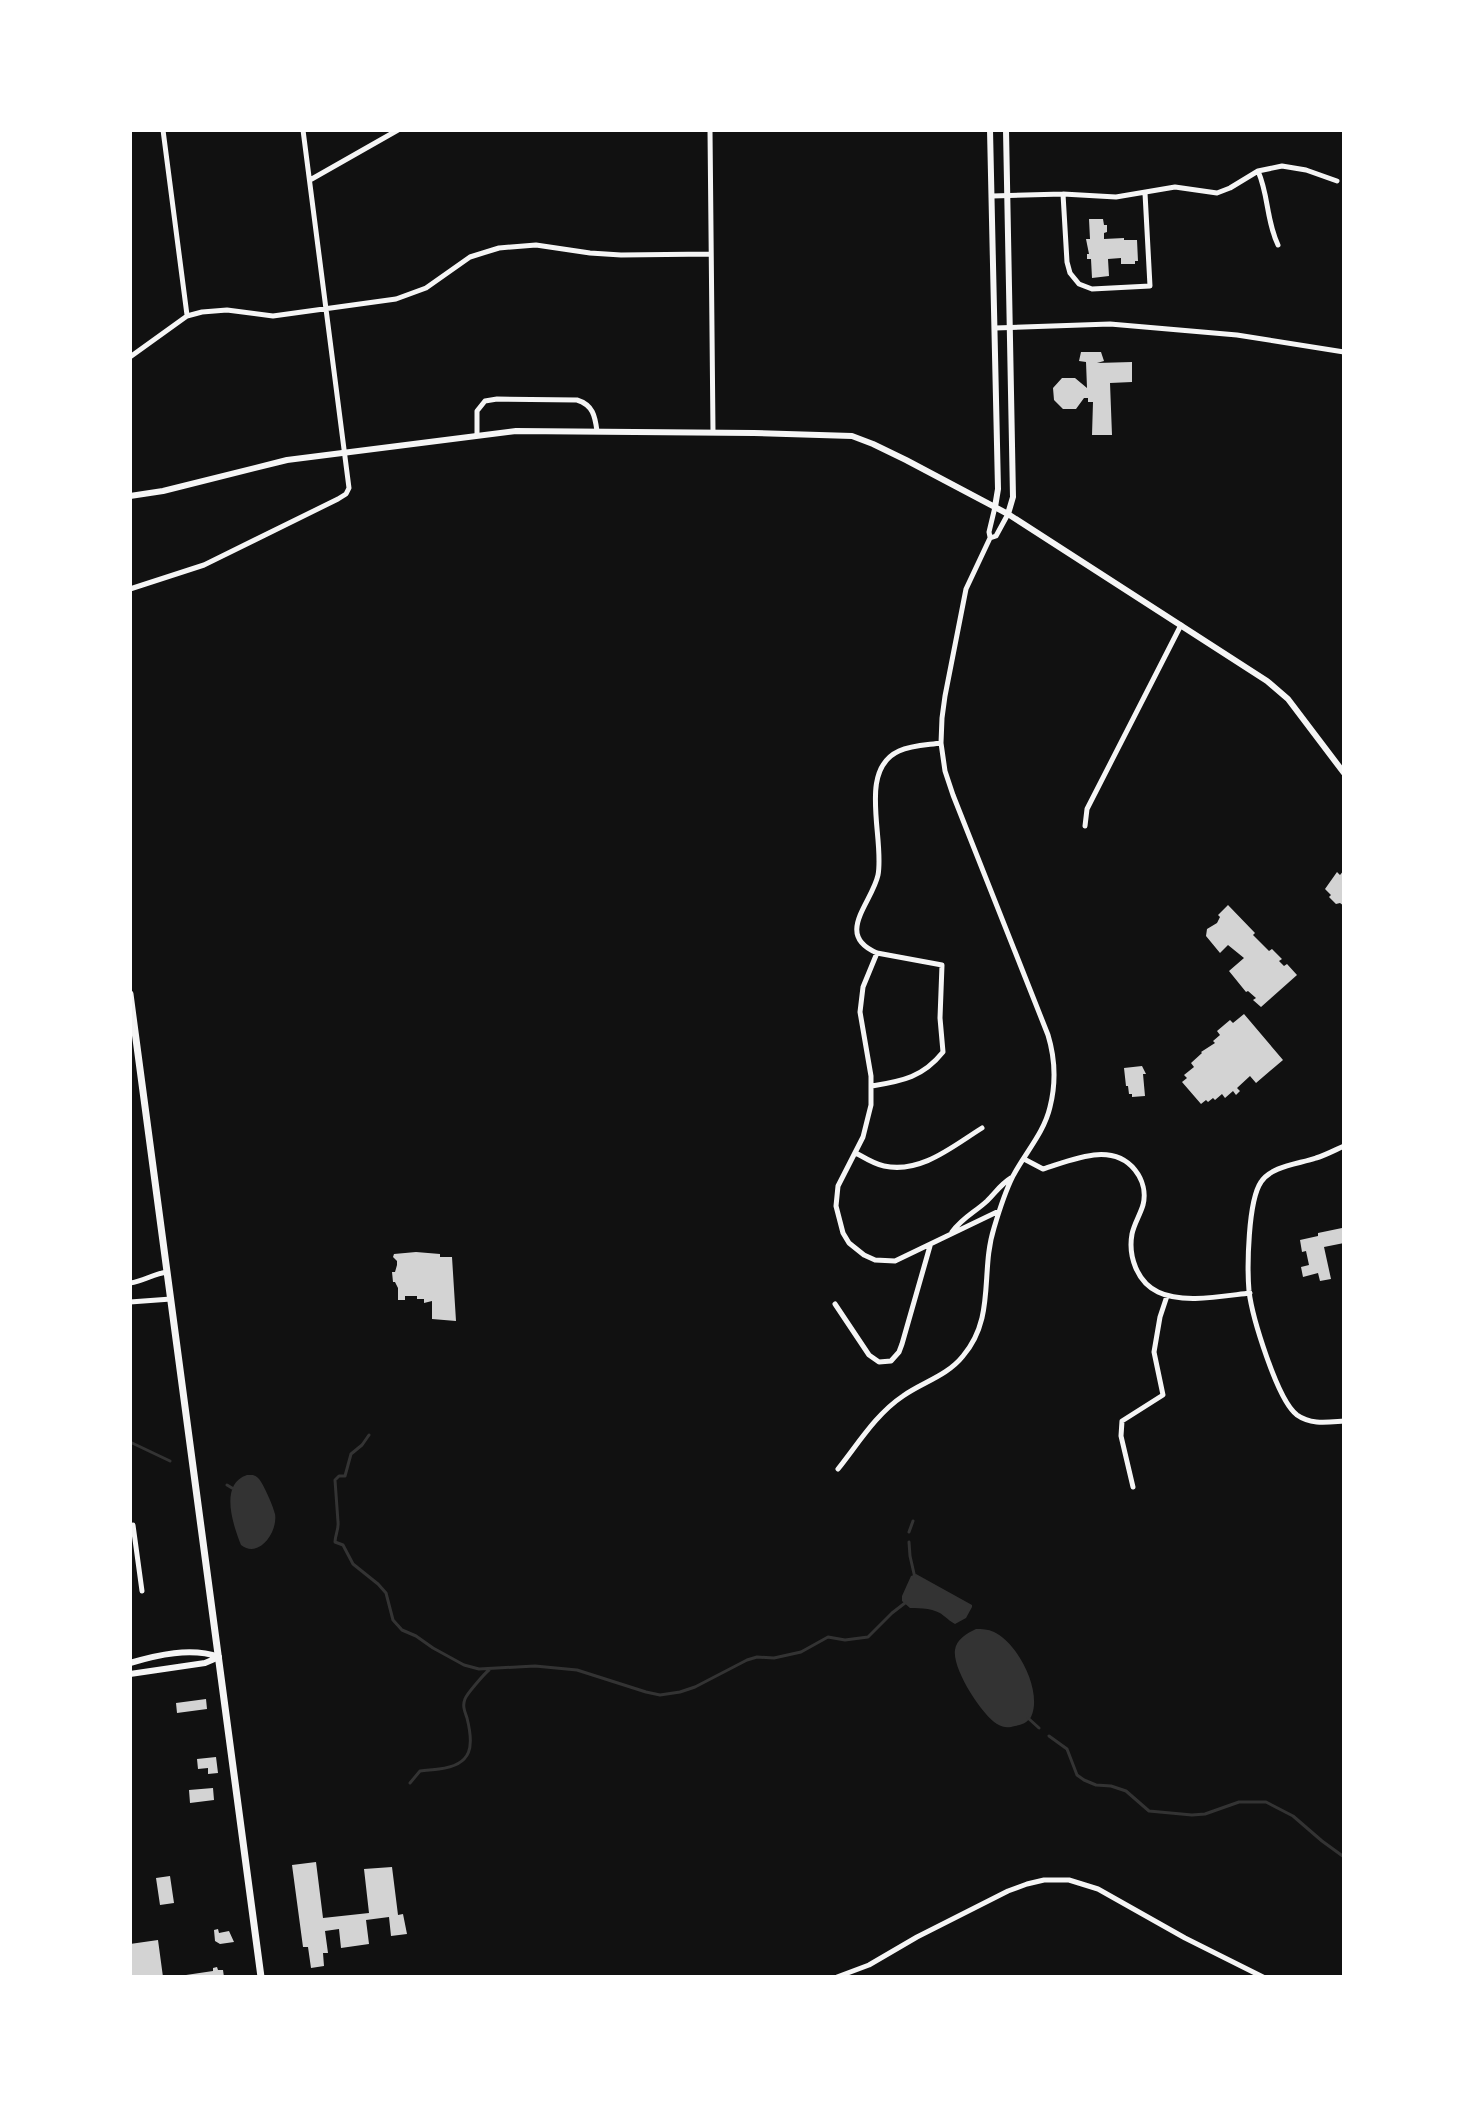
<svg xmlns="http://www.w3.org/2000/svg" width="1474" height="2107" font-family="Karla,sans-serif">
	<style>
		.water { fill: #333 }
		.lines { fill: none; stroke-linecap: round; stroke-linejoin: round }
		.stream { stroke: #333; stroke-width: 3 }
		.building { fill: #d3d3d3 }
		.path { stroke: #f5f5f5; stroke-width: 2 }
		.minor { stroke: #f5f5f5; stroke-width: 5 }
		.tertiary { stroke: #f5f5f5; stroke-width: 6 }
		.primary { stroke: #f5f5f5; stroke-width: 7 }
	</style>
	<rect width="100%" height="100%" fill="#111"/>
	<!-- water -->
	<path class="water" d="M247,1475C253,1475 254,1474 259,1479C263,1483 274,1508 275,1514C278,1532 259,1559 241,1545C233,1525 219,1484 247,1475Z
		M916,1574L972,1605V1607L966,1618L955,1624C951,1622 948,1619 944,1616C935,1608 921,1608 910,1608L902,1601V1596L911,1576Z
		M976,1629C982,1629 988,1629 994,1632C1018,1643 1043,1692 1031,1717C1027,1723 1021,1725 1015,1726C1008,1728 1004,1728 997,1724C982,1715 952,1669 955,1650C956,1640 967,1633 976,1629Z"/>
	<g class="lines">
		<!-- stream -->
		<path class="stream" d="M369,1435L362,1445L351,1454L345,1476H339L335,1480C336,1494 337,1508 338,1522C339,1529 335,1535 335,1542L343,1545L353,1564L378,1584L386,1593L393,1620L402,1630L416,1636L433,1648L464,1665L479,1669L535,1666L577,1670L646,1692L660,1695L680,1692L695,1687L747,1660L757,1657L774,1658L801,1652L828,1637L845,1640L868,1637L892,1613L905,1603
			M130,1442L170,1461
			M227,1485L232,1488
			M909,1532L913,1521
			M909,1542L910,1556L915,1578
			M1028,1718L1039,1728
			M1049,1736L1067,1749L1077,1775L1084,1780L1096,1785L1111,1786L1126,1791L1149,1811L1192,1815L1205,1814L1239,1802H1266L1293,1816L1322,1841L1344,1857
			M410,1783L420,1771C427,1770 433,1770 439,1769C473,1765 474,1746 467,1718C465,1712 462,1706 465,1699C466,1695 484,1674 489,1670"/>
	</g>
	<!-- building -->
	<path class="building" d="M1089,219H1103L1104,225H1107V232L1104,233V239L1124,238V240H1137L1138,261H1135V264H1121V258L1108,259L1109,276L1092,278L1091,259H1087V254H1089L1086,239H1090Z
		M1081,352H1101L1104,361L1097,363L1132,362V382L1110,383L1112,435H1092L1093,402H1088V398H1084L1076,409H1063L1054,400L1053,388L1062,378H1075L1087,388L1086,362L1079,361Z
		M1344,870V906L1340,903L1336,904L1329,897L1331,895L1325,889L1337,872L1340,875Z
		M1228,905L1255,933L1253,935L1269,951L1272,949L1282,959L1279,961L1284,966L1287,964L1297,975L1261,1007L1253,1000L1256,998L1248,991L1246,992L1229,971L1244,958L1228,945L1220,953L1206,936L1207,929L1217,923L1220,917L1218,915Z
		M1244,1014L1283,1060L1256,1083L1250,1076L1237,1088L1240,1091L1236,1095L1233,1091L1225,1098L1222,1094L1215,1100L1213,1098L1208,1102L1206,1100L1201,1104L1182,1082L1187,1078L1184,1075L1194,1067L1191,1063L1202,1053L1201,1052L1215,1043L1213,1041L1220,1035L1217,1031L1230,1020L1233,1023Z
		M1142,1066L1146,1074H1143L1145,1096L1132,1097V1094H1129L1128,1086H1126L1124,1068Z
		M1342,1228L1344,1229V1243L1324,1247L1331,1279L1320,1281L1318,1273L1303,1277L1301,1267L1309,1265L1306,1251L1302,1252L1300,1240L1318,1236V1233Z
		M416,1252L440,1254V1257H452L456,1321L432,1319V1301L424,1303V1299H417V1296H405V1300H398V1288L395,1282H393L392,1272H395L397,1265V1261L393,1257L394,1254Z
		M206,1699L207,1709L177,1713L176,1703Z
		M216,1757L218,1773L208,1774V1768L198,1769L197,1759Z
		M213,1788L214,1800L190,1803L189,1790Z
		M316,1862L323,1918L369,1913L364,1869L392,1867L398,1915L403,1914L407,1934L391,1936L389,1917L366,1920L369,1944L341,1948L339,1929L325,1931L328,1953H323L324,1966L311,1968L308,1947H303L292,1865Z
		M170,1876L174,1903L160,1905L156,1878Z
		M218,1929L219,1933L229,1931L234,1942L220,1944L215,1941L214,1930Z
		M158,1940L163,1977H130V1944Z
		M217,1967L218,1970H223L224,1977H187L186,1975L213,1971V1968Z"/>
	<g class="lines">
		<!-- path -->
		<path class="path" d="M1343,811L1344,810"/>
		<!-- minor -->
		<path class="minor" d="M163,130L187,315
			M710,130L713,432
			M1258,171C1269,196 1266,220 1278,245
			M310,180L398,130
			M1063,194L1067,262L1070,273L1079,284L1092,289L1150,286L1145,193
			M992,196L1063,194L1116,197L1175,187L1217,193L1230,188L1258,171L1282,166L1306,170L1337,181
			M995,328L1110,324L1237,335L1344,352
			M130,357L187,316L202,312L227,310L273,316L396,299L426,288L470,257L499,248L536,245L590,253L621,255L711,254
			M477,434V411L485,401L497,399L577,400C593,405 595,416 597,431
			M990,537L989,532L995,507
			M130,589L204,565L338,499L346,494L349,488L303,130
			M1085,826L1087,809L1181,625
			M877,953L863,987L860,1012L871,1076V1105L863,1137L838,1186L836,1206L843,1233L849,1243L864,1255L875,1260L895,1261L999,1211
			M872,1086C903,1081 923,1077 943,1052L940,1018L942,965L877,953C834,935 872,903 878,875C885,839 857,770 899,751C912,745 928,745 941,743
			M1344,1146C1335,1150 1326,1155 1316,1158C1299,1164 1271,1166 1261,1182C1248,1201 1247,1267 1249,1291C1252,1316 1277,1400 1297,1415C1311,1425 1328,1422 1344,1421
			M856,1153C865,1158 874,1164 884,1166C921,1174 953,1146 982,1128
			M1024,1159L1043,1169C1072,1160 1112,1141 1135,1170C1143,1180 1146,1193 1143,1205C1140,1215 1134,1224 1132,1234C1128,1256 1137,1282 1158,1292C1182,1304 1223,1296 1250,1293
			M952,1232C963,1217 974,1213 987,1201C996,1192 1001,1184 1011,1178
			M130,1283C144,1281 153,1274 167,1272
			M130,1302L171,1299
			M835,1304L869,1355L879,1362L891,1361L899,1352L902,1344L930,1246
			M838,1469C858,1444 876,1414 903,1396C923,1382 947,1376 963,1356C996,1317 980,1272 994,1228C999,1211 1005,1192 1013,1176C1025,1153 1044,1133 1050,1107C1056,1083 1055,1058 1048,1035L953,795L945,771L941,743L942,718L945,696L966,589L990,538L996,536L1008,514
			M1133,1487L1121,1436L1122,1421L1163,1395L1154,1352L1160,1317L1167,1296
			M133,1525L142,1591
			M837,1977L869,1965L917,1937L1008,1891L1027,1884L1044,1880H1069L1098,1889L1185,1938L1263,1977"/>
		<!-- tertiary -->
		<path class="tertiary" d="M990,130L998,489L995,507
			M1006,130L1013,497L1008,514
			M130,496L163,491L287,460L516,431L754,433L852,436L873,444L906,460L1008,514L1267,681L1288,699L1344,773
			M130,1663C157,1655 191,1647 219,1657
			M130,1674L205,1663L219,1657"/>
		<!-- primary -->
		<path class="primary" d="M130,994L261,1977"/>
	</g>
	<!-- border -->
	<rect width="1474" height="2107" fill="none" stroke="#ffffff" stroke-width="264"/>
</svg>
